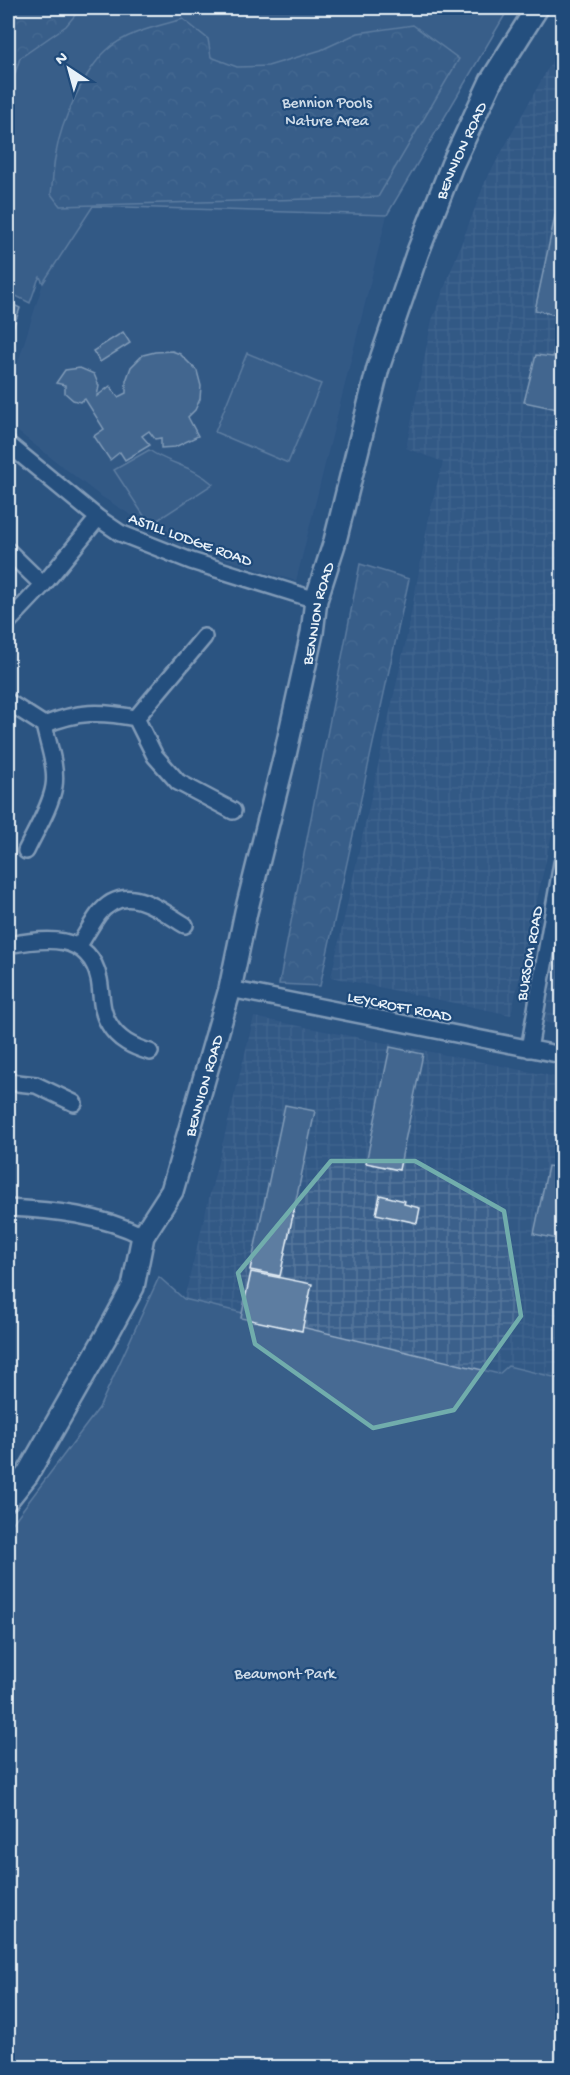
<svg xmlns="http://www.w3.org/2000/svg" width="570" height="2075" font-family="'Gochi Hand',sans-serif">
	<style>
		.built { fill: #3a608b }
		.industrial { fill: url(#industrial-grid) }
		.green { fill: #476b93; stroke: #98aec6; stroke-width: 1.5 }
		.forest { fill: url(#forest-crowns); stroke: #98aec6; stroke-width: 1.5 }
		.building { fill: #5d7da1; stroke: #e8f1f8; stroke-width: 1.5 }
		.lines { fill: none; stroke-linecap: round; stroke-linejoin: round }
		.street-casing { stroke: #e8f1f8; stroke-width: 20 }
		.secondary-casing { stroke: #e8f1f8; stroke-width: 26 }
		.street { stroke: #1f4a7a; stroke-width: 15 }
		.secondary { stroke: #1f4a7a; stroke-width: 21 }
		.marked { fill: none; stroke: #71adac; stroke-width: 4.5; stroke-linejoin: round }
		.labels { text-anchor: middle; stroke-width: 4.5; stroke-linejoin: round; paint-order: stroke }
		.park-label { font-size: 16px; fill: #d0dde9; stroke: #1f4a7a }
		.street-label { font-size: 16px; fill: #e8f1f8; stroke: #1f4a7a }
	</style>
	<defs>
		<pattern id="industrial-grid" width="8" height="8" patternUnits="userSpaceOnUse" patternTransform="scale(1.5)"><rect width="8" height="8" fill="#3a608b"/><path d="M0 4h8M4 0v8" fill="none" stroke="#56779c"/></pattern>
		<pattern id="forest-crowns" width="20" height="18" patternUnits="userSpaceOnUse" patternTransform="scale(1.5)"><rect width="20" height="18" fill="#476b93"/><path d="M2 6a3 3 0 1 1 6 0M12 15a3 3 0 1 1 6 0" fill="none" stroke="#6281a3"/></pattern>
	</defs>
	<rect width="100%" height="100%" fill="#2b5482"/>
	<filter id="ink" filterUnits="userSpaceOnUse"><feTurbulence type="fractalNoise" baseFrequency=".0167" numOctaves="2"/><feDisplacementMap in="SourceGraphic" scale="12" xChannelSelector="R" yChannelSelector="G"/><feConvolveMatrix kernelMatrix="1 2 1 2 8 2 1 2 1" color-interpolation-filters="sRGB"/></filter>
	<g filter="url(#ink)">
		<!-- built -->
		<path class="built" d="M92,205L387,215L296,581L179,545L99,495L8,424V394L43,283Z"/>
		<!-- industrial -->
		<path class="industrial" d="M562,43V789L511,1015L331,977L406,640L431,507L443,462L406,448L432,320L485,182Z
			M562,928V1027L545,1022Z
			M254,1017L562,1078V1388L184,1299Z"/>
		<!-- green -->
		<path class="green" d="M8,8H509L387,215L93,206L43,283L40,277L38,280L30,303L8,292Z
			M247,353L321,384L288,463L215,432Z
			M149,450C170,465 192,465 213,484L150,525L114,470Z
			M159,1277L184,1299L499,1374L508,1366L562,1379V2067L8,2068V1529L99,1408Z"/>
		<!-- forest -->
		<path class="forest" d="M8,8H81L66,26L20,58L8,95Z
			M183,19L208,39L211,57L237,67L268,66L321,50L358,33L413,25L459,59L378,197L60,206L51,194C53,180 53,166 56,153C61,122 84,71 107,50C126,32 159,26 183,19Z
			M360,564L409,579L320,986L279,984Z"/>
		<!-- building -->
		<path class="building" d="M561,188H562V331L557,330L560,316L535,310Z
			M8,302L20,308L8,342Z
			M123,332L130,343L100,362L93,351Z
			M556,337L562,339V410L524,402L536,355L553,357Z
			M172,351L180,354L197,371L201,386L200,399L195,410L188,417L198,436L175,447L161,448V438L155,439L149,431L142,436L150,445L125,460L120,452L110,460L94,436L104,429L85,399L80,402L73,400L65,393V385L56,383L65,370L80,368L94,374L99,386L97,396L110,386L118,397L126,393V381L131,367L143,355L155,352Z
			M390,1047L423,1054L399,1170L366,1163Z
			M285,1105L315,1111L280,1276L250,1270Z
			M556,1163L562,1165V1240L534,1234L548,1166L555,1167Z
			M380,1195L405,1201L404,1204L420,1208L417,1223L376,1214Z
			M251,1272L312,1284L302,1331L241,1318Z"/>
		<g class="lines">
			<defs>
				<path id="street" d="M8,444L98,518L120,533L191,561L316,600
					M8,551L43,585
					M8,622L43,585L98,518
					M8,702L44,725C78,711 100,711 136,718L155,756L178,782L233,811
					M136,718L204,637
					M26,851C35,832 51,806 54,786C57,767 48,744 44,725
					M8,945C44,938 89,932 99,979C102,994 100,1010 109,1024C118,1040 133,1047 150,1052
					M78,947C85,936 91,925 98,915C125,880 158,909 185,925
					M230,989L562,1055
					M529,1049L562,863
					M8,1082L36,1085L74,1103
					M8,1208C53,1210 102,1215 143,1236"/>
				<g id="secondary">
					<path id="s1" d="M8,1499L27,1475L109,1331L133,1287L143,1236L172,1191L230,989L246,912L285,755L312,633L316,600L335,541L378,368L417,254L452,165L491,81L537,8"/>
				</g>
			</defs>
			<!-- street casing -->
			<use href="#street" class="street-casing"/>
			<!-- secondary casing -->
			<use href="#secondary" class="secondary-casing"/>
			<!-- street -->
			<use href="#street" class="street"/>
			<!-- secondary -->
			<use href="#secondary" class="secondary"/>
		</g>
	</g>
	<!-- marked area -->
	<path d="M0 0H570V2075H0ZM331,1161H415L504,1211L521,1316L454,1410L373,1428L255,1344L238,1273Z" fill="#2b5482" fill-opacity=".55" fill-rule="evenodd"/>
	<path class="marked" d="M331,1161H415L504,1211L521,1316L454,1410L373,1428L255,1344L238,1273Z"/>
	<g class="labels">
		<!-- park labels -->
		<g class="park-label">
			<text x="327" y="107">Bennion Pools<tspan x="327" dy="18">Nature Area</tspan></text>
			<text x="285" y="1678">Beaumont Park</text>
		</g>
		<!-- street labels -->
		<g class="street-label">
			<text dy="6" stroke="none"><textPath href="#s1" startOffset="1434">BENNION ROAD</textPath></text>
			<text transform="translate(191 538) rotate(20)" y="6">ASTILL LODGE ROAD</text>
			<text dy="6" stroke="none"><textPath href="#s1" startOffset="948">BENNION ROAD</textPath></text>
			<text transform="translate(528 953) rotate(-80)" y="6">BURSOM ROAD</text>
			<text transform="translate(400 1005) rotate(11)" y="6">LEYCROFT ROAD</text>
			<text dy="6" stroke="none"><textPath href="#s1" startOffset="462">BENNION ROAD</textPath></text>
		</g>
	</g>
	<!-- margin -->
	<rect width="570" height="2075" fill="none" stroke="#1f4a7a" stroke-width="30"/>
	<rect x="15" y="15" width="540" height="2045" fill="none" stroke="#e8f1f8" stroke-width="2" filter="url(#ink)"/>
	<!-- north arrow -->
	<g transform="translate(69 69) rotate(324)" stroke="#1f4a7a" stroke-width="4.5" paint-order="stroke">
	<path d="M0-4.5L10 22L0 15L-10 22Z" fill="#e8f1f8"/>
	<text y="-9" font-size="16" font-weight="bold" text-anchor="middle" fill="#e8f1f8">N</text>
	</g>
</svg>
